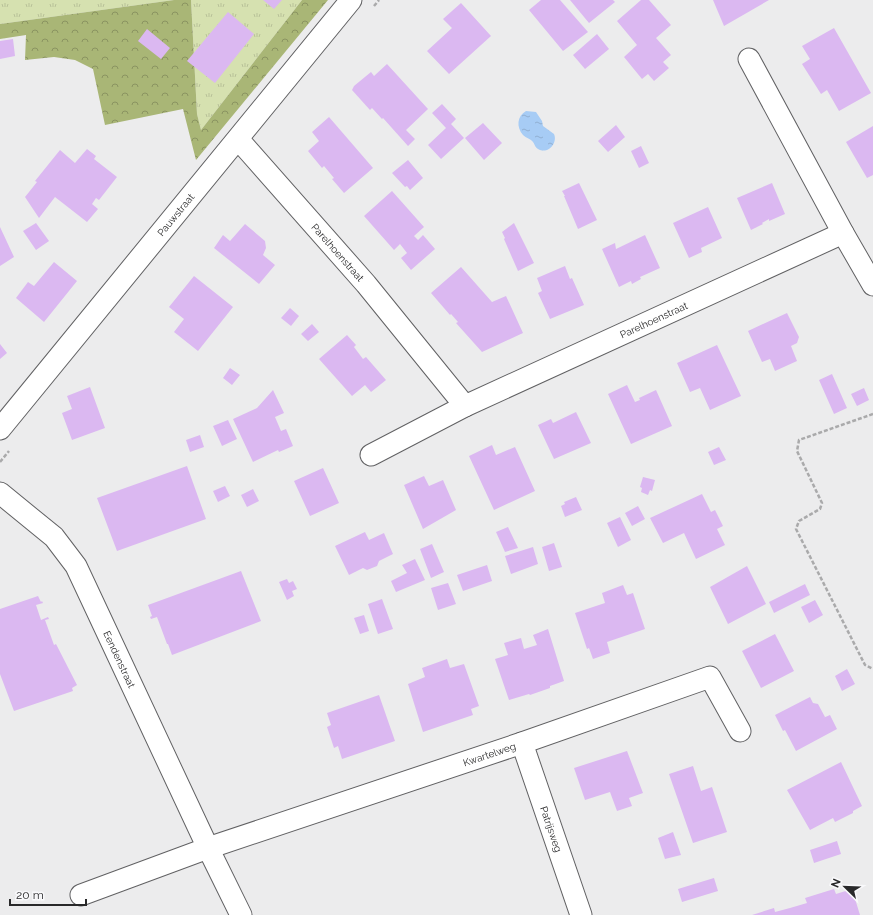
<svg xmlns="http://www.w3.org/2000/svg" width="873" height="915" font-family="Raleway,sans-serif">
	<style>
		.grass { fill: url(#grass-tufts) }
		.forest { fill: url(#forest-crowns) }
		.water { fill: url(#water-ripples) }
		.building { fill: #dbb8f1 }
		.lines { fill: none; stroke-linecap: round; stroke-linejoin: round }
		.minor-casing { stroke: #616163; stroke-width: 23 }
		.path { stroke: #aaaaab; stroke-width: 2.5; stroke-dasharray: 4 2; stroke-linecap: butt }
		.minor { stroke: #fff; stroke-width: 21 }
		.labels { text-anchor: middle; stroke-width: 3; stroke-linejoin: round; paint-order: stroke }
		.street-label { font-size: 10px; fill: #29292a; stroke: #f9f9fb }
	</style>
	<defs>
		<pattern id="grass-tufts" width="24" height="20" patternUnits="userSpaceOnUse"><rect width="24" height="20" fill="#d6e1b0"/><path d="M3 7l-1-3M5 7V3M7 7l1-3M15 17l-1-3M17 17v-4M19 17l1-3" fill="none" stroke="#b8c198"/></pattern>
		<pattern id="forest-crowns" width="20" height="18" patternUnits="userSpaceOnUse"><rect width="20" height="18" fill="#a9b676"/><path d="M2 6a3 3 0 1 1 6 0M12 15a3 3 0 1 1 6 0" fill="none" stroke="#8a9461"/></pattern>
		<pattern id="water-ripples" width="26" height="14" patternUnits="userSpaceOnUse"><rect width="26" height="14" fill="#a7ccf5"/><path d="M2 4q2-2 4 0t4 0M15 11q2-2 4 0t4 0" fill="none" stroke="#90afd2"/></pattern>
	</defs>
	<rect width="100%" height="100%" fill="#ececed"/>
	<!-- grass -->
	<path class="grass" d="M0,0H174L0,24Z
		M191,0H302L201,130L197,114Z"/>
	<!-- forest -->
	<path class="forest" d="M174,0H191L197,114L201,130L302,0H328L196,160L183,109L105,125L93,69L75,60L54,57L25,60L26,35L0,39V24Z"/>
	<!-- water -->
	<path class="water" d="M526,111L536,112L542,121L543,126L554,134C558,143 548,155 538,149C535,147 535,145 533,142C531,139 526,138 523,135C516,127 517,116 526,111Z"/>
	<!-- building -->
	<path class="building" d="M263,0H282L274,9Z
		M541,0H560L588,32L563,51L529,10Z
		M570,0H613L615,2L589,23Z
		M641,0H649L671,25L656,38L671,55L663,62L669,68L654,81L648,74L642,79L624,57L637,45L617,21Z
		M713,0H769L724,26Z
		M461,3L491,36L449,74L427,51L452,28L443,19Z
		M228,12L254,34L215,83L187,61Z
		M834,28L871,93L839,111L827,90L821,94L802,64L810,59L802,46Z
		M147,29L170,48L161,59L138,41Z
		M597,34L609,49L585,69L573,55Z
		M13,39L15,56L0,59V41Z
		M387,64L428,109L406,130L415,139L408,146L383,118L382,119L372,108L370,110L352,90L354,86L371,72L374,76Z
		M442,104L456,119L451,124L464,138L441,159L428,145L446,128L432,113Z
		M329,117L373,168L344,193L332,179L334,178L324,166L322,168L308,151L319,141L312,132Z
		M483,123L502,143L484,160L465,138Z
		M616,125L625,137L608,152L598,141Z
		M873,126V175L867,178L846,142Z
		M641,146L649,163L639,168L631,151Z
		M87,149L96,156L94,159L117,177L99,200L96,198L92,204L98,209L87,222L55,197L39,218L25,197L37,182L35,181L60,150L75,163Z
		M408,160L423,178L410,190L407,186L405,187L392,173Z
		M579,183L597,220L578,229L564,196H565L562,191Z
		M772,183L785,214L769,221V219L762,223L763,224L751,230L737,198Z
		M392,191L424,227L414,236L418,240L423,235L435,249L411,270L401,258L407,253L400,244L394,250L364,216Z
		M708,207L722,238L701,248L702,252L689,258L673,223Z
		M36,223L49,241L36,250L23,231Z
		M514,223L534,263L518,271L504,239L505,238L502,232Z
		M245,224L265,241L266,248L263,255L275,265L259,284L214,248L223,235L230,241Z
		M0,227L14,257L0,266Z
		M645,235L660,268L640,277L641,279L632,284L631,281L619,287L602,249L615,243L616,249Z
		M54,262L77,281L44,322L16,298L28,282L34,286Z
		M565,266L570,279L572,278L584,305L550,319L538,293L542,291L537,278Z
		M461,267L492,302L506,296L523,333L482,352L456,323L458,322L451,314L450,315L431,293Z
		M194,276L233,307L198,351L174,332L184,319L169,307Z
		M290,308L299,316L291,326L281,318Z
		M787,313L799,337L797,343L791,346L797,361L775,371L770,359L762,362L748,331Z
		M312,324L319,332L308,341L301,334Z
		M347,335L356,345L354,347L363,359L366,357L386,380L371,392L365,385L352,396L319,359Z
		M0,344L7,353L0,359Z
		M717,345L741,396L710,410L700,388L690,392L677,363Z
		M230,368L240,375L232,385L223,378Z
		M832,374L847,408L834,414L819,380Z
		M627,385L635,402L640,400L639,398L656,390L672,426L631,444L608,394Z
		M90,387L105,428L72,440L62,413L72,409L67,396Z
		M864,388L869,400L857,406L851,394Z
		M273,390L284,413L275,417L281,431L286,429L293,446L279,452L278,450L253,462L233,419L257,408Z
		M576,412L591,443L554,459L538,425L551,419L553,423Z
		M228,420L237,439L222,446L213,426Z
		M200,435L204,447L190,452L186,440Z
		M492,445L496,455L515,447L535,491L494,510L469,456Z
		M719,447L726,460L714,465L708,452Z
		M187,466L206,519L117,551L97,498Z
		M323,468L339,503L310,516L294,481Z
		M424,476L429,486L443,480L456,510L423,529L404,485Z
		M643,477L655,480L652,491L650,490L648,495L641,492L642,488L640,487Z
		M225,486L230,496L218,502L213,491Z
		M253,489L259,501L247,507L241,495Z
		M702,494L711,512L715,510L723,526L717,529L725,545L696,559L684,533L663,543L650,518Z
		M576,497L582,510L565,517L561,506L565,504L564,502Z
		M638,506L645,519L632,526L625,513Z
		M620,517L631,540L618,547L607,523Z
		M508,527L518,548L505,552L496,532Z
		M365,532L369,540L384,533L393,554L379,561L377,566L367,570L363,568L349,575L335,546Z
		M554,543L562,567L549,571L542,547Z
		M432,544L444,572L431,578L420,549Z
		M533,547L538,564L511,574L505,556Z
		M415,559L425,580L396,592L391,581L407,573L402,565Z
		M487,565L492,581L463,591L457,575Z
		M747,566L766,604L728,624L710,587Z
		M241,571L261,621L172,655L168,644H167L157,617L151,619L150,617L152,616L148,605Z
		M287,579L289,583L293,581L297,589L292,591L294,596L287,600L279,582Z
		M448,583L456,604L438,610L431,588Z
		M805,584L810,595L774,613L769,602Z
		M623,585L627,595L633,593L645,629L607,642L610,653L593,659L589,648L587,649L575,613L605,603L602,593Z
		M38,596L41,602L42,601L43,603L36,605L41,620L48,617L49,619L45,620L54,645L56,644L77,685L72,688L73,691L14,711L0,674V609Z
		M382,599L393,629L378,634L368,604Z
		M815,600L823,615L809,623L801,607Z
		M364,615L369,631L360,634L354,618Z
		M548,629L564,681L550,686V688L530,695L529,694L509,700L495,659L508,655L504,643L521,638L524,649L537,645L533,635Z
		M775,634L794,671L761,688L742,651Z
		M447,659L450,668L464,664L479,706L471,709L473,715L423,732L408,684L425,677L422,668Z
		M847,669L855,684L842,691L835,676Z
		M379,695L395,741L342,759L338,746L334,748L327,727L331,725L327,713Z
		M810,697L813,703L818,704L825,717L823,718L830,715L837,729L796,751L785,730L783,731L775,715Z
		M627,751L643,793L629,798L632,806L617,811L610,792L585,800L574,768Z
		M841,762L862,806L853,811V813L835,822L833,818L810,830L787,790Z
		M693,766L701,791L712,787L727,832L693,843L669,774Z
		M673,832L681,855L665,859L658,838Z
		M837,841L841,854L814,863L810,850Z
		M714,878L718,891L682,902L678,889Z
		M834,889L836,894L852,889L860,915H752L774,908L775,912L790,908L807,903L805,898Z"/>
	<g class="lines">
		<defs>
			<g id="minor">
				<path d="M749,59L843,233"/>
				<path id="s1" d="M238,139L366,284L465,406L843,233L873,285"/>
				<path id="s2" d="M0,429L351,0"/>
				<path d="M371,455L465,406"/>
				<path id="s3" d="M0,493L54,537L76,566L208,848L241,915"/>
				<path id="s4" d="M522,743L581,915"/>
				<path id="s5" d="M81,895L208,848L522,743L710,677L740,731"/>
			</g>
		</defs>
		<!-- minor casing -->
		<use href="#minor" class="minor-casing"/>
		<!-- path -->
		<path class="path" d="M374,6L379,0
			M873,414L799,440L797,451L822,503L820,509L799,521L796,529L865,665L873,669
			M0,462L9,451"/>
		<!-- minor -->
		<use href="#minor" class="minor"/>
	</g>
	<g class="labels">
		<!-- street labels -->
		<g class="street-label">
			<text dy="4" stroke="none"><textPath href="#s2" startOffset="277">Pauwstraat</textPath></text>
			<text dy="4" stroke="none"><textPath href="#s1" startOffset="151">Parelhoenstraat</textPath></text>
			<text dy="4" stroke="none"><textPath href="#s1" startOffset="558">Parelhoenstraat</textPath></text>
			<text dy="4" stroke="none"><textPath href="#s3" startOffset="209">Eendenstraat</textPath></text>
			<text dy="4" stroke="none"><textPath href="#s5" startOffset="432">Kwartelweg</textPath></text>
			<text dy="4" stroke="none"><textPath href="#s4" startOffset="91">Patrijsweg</textPath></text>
		</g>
	</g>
	<!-- north arrow -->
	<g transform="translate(845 887) rotate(293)" stroke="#f9f9fb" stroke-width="3" paint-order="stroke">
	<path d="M0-3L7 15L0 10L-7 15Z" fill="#29292a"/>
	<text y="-6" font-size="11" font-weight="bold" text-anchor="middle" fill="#29292a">N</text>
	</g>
	<!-- scale -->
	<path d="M10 899v6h76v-6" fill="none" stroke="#29292a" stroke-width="2"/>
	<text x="16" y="899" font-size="12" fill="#29292a" stroke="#f9f9fb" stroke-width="3" paint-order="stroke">20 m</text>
</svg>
